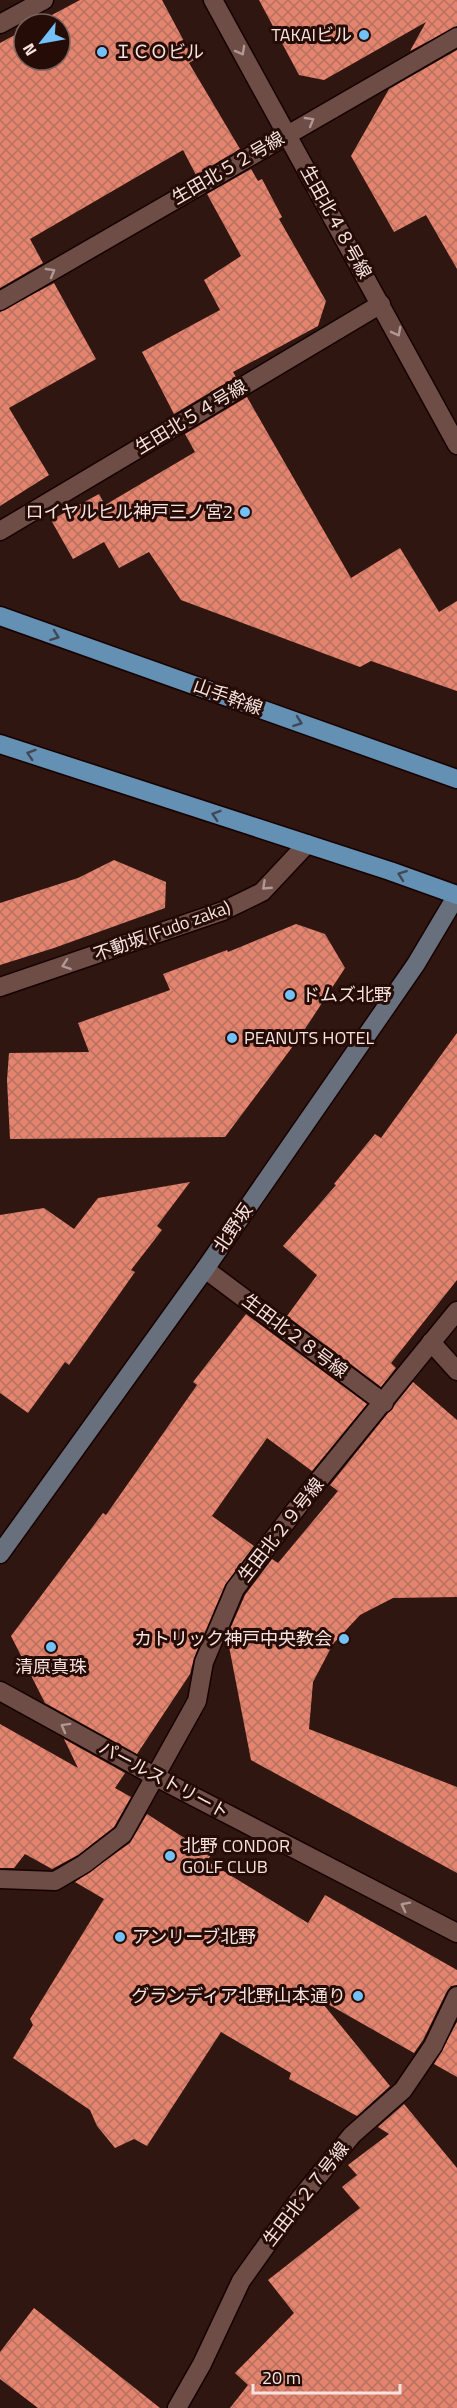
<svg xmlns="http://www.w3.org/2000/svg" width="457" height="2408" font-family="'Titillium Web','Noto Sans JP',sans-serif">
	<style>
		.building { fill: url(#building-cross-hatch) }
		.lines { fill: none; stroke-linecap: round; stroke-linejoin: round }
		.lane-casing { stroke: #160201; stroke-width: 21 }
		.street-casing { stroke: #160201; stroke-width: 21 }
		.secondary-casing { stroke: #160201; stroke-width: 21 }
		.primary-casing { stroke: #160201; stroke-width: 21 }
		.lane { stroke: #6d4d46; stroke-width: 18 }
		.street { stroke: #6d4d46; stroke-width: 18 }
		.secondary { stroke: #686f7d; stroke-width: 18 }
		.primary { stroke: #6390b3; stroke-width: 18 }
		.oneway { stroke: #b29892 }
		.oneway2 { stroke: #414754 }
		.poi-dot { fill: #73c1f6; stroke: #250c07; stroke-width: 2 }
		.labels { text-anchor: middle; stroke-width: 6; stroke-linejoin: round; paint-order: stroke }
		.poi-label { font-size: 18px; fill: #f6e2de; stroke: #250c07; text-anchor: start }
		.street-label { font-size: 18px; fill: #f6e2de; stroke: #250c07 }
	</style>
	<defs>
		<pattern id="building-cross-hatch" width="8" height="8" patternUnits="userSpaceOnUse" patternTransform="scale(1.5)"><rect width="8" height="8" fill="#e5846e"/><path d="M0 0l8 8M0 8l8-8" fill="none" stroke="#b67161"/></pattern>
	</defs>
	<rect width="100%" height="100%" fill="#301610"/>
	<!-- building -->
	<path class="building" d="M80,0H162L194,60L189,63L240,149L196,175L183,150L30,239L43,263L0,288V43L24,30V60H60V24H35Z
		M259,0H457V26L410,51L426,22L324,80L299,75Z
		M457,50V269L426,215L394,232L351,156L389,89Z
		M251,169L258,181L262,179L282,217L279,219L326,301L318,326L233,372L236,377L174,414L142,352L220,310L204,280L241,256L207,194Z
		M54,283L96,359L9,408L49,475L0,506V312Z
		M247,397L351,578L400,548L439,612L457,601V691L371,661L360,667L181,600L149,552L119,568L104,542L73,559L51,520L99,494L105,505L195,452L185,434Z
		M114,860L166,882L165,908L54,948L0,965V903L78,878Z
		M296,924L325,934L345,968L299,1038L225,1137L10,1139L7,1080L9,1053L89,1052L78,1023L170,990L163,974L227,950L228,952Z
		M457,1033V1280L391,1363L396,1368L381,1387L287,1316L317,1275L283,1246L336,1185L334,1184L375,1134L381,1138Z
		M190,1182L157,1226L162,1230L131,1270L135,1272L69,1365L65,1362L28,1413L0,1393V1215L44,1208L74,1229L98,1198Z
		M246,1314L367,1404L312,1471L267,1438L212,1516L254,1546L225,1585L194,1658L190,1674L137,1754L45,1703L11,1636L103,1513L106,1515L197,1385L193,1382Z
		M413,1382L457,1420V1597L393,1598L360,1615L333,1644L313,1682L309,1729L457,1787V1873L251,1760L227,1636L245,1595L272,1559L278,1563L338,1491L330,1485Z
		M0,1724L78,1768L64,1739L125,1773L115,1788L131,1797L114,1827L78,1855L52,1869L25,1854L14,1868H0Z
		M147,1814L211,1855L207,1861L308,1923L325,1895L457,1970V1985L451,1986L447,1991L423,2040L414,2053L319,1999L390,2086L357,2116L289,2079L291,2073L221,2032L147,2146L134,2139L115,2148L97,2126L90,2110L13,2058L33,2025L30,2019L104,1899L75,1882L130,1843Z
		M457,2022V2077L434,2064Z
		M404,2104L457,2168V2408H230L248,2385L235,2373L294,2313L268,2280L360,2208L342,2187L357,2175L348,2165L389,2134L378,2127Z
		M34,2308L160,2408H38L0,2379V2352Z"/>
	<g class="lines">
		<defs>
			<path id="lane" d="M0,1879L55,1881L84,1864L123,1834L197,1701L204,1662L235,1589L306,1496L457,1311"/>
			<path id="street" d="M213,0L457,445
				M0,24L44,0
				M0,301L457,37
				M0,531L381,304
				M0,987L223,911L262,892L307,844
				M205,1269L384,1403
				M431,1342L457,1371
				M0,1691L156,1777L457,1933
				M177,2408L202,2364L241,2281L295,2205L352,2135L403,2090L433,2046L457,1996"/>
			<path id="secondary" d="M0,1554L205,1269L416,964L457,895"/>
			<path id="primary" d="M0,616L457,779
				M0,744L390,871L457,895"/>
		</defs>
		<!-- lane casing -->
		<use href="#lane" class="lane-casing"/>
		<!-- street casing -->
		<use href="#street" class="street-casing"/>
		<!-- secondary casing -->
		<use href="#secondary" class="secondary-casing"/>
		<!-- primary casing -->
		<use href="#primary" class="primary-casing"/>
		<!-- lane -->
		<use href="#lane" class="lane"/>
		<!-- street -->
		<use href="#street" class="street"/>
		<!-- secondary -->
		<use href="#secondary" class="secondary"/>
		<!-- primary -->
		<use href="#primary" class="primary"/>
	</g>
	<!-- one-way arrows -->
	<defs><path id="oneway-chevron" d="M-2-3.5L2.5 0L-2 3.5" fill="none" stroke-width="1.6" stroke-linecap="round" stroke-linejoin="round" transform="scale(1.5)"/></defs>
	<g class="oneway">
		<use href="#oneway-chevron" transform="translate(241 51) rotate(61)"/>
		<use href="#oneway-chevron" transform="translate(310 121) rotate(-30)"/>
		<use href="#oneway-chevron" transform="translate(51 272) rotate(-30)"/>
		<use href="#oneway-chevron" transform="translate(397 332) rotate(62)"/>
		<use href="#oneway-chevron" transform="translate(266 886) rotate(137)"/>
		<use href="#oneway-chevron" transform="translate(66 965) rotate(161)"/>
		<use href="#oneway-chevron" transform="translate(65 1727) rotate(-151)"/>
		<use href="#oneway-chevron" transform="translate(405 1906) rotate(-153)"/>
	</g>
	<g class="oneway2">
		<use href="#oneway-chevron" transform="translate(55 636) rotate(20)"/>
		<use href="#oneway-chevron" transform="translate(298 722) rotate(20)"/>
		<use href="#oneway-chevron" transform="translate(31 754) rotate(-162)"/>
		<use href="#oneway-chevron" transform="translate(216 815) rotate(-162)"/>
		<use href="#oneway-chevron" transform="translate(402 875) rotate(-160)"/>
	</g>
	<!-- markers -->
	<g class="poi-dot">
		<circle cx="364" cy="35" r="6"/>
		<circle cx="102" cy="52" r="6"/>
		<circle cx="245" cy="512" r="6"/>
		<circle cx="290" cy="995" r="6"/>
		<circle cx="232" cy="1038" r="6"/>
		<circle cx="344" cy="1639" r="6"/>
		<circle cx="51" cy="1647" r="6"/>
		<circle cx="170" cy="1856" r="6"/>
		<circle cx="120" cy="1937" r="6"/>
		<circle cx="358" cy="1996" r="6"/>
	</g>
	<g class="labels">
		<!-- poi labels -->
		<g class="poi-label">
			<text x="352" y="41" text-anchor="end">TAKAIビル</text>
			<text x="114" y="58">ＩＣＯビル</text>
			<text x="233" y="518" text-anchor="end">ロイヤルヒル神戸三ノ宮2</text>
			<text x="302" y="1001">ドムズ北野</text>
			<text x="244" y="1044">PEANUTS HOTEL</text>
			<text x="332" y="1645" text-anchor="end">カトリック神戸中央教会</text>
			<text x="51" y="1673" text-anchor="middle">清原真珠</text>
			<text x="182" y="1852">北野 CONDOR<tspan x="182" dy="21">GOLF CLUB</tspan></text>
			<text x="132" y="1943">アンリーブ北野</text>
			<text x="346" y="2002" text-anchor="end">グランディア北野山本通り</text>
		</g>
		<!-- street labels -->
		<g class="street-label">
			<text transform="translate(228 168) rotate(-30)" y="6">生田北５２号線</text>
			<text transform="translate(336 222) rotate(61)" y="6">生田北４８号線</text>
			<text transform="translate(191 417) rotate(-31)" y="6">生田北５４号線</text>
			<text transform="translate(228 697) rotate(20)" y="6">山手幹線</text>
			<text transform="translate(162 931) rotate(-20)" y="6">不動坂 (Fudo zaka)</text>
			<text transform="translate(233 1228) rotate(-56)" y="6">北野坂</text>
			<text transform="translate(295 1336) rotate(37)" y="6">生田北２８号線</text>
			<text transform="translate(281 1530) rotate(-52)" y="6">生田北２９号線</text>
			<text transform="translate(164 1780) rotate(28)" y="6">パールストリート</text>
			<text transform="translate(306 2194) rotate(-52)" y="6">生田北２７号線</text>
		</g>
	</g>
	<!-- north arrow -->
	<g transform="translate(42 42) rotate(239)"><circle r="28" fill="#250c07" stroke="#79625d" stroke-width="1.5"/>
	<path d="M0-4.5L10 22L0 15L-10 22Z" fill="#73c1f6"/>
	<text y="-9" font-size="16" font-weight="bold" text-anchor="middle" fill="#f6e2de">N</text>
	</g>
	<!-- scale -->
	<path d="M253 2384v9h147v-9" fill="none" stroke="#f6e2de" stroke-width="3"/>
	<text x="262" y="2384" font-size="18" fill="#f6e2de" stroke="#250c07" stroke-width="4.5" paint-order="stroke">20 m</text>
</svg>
